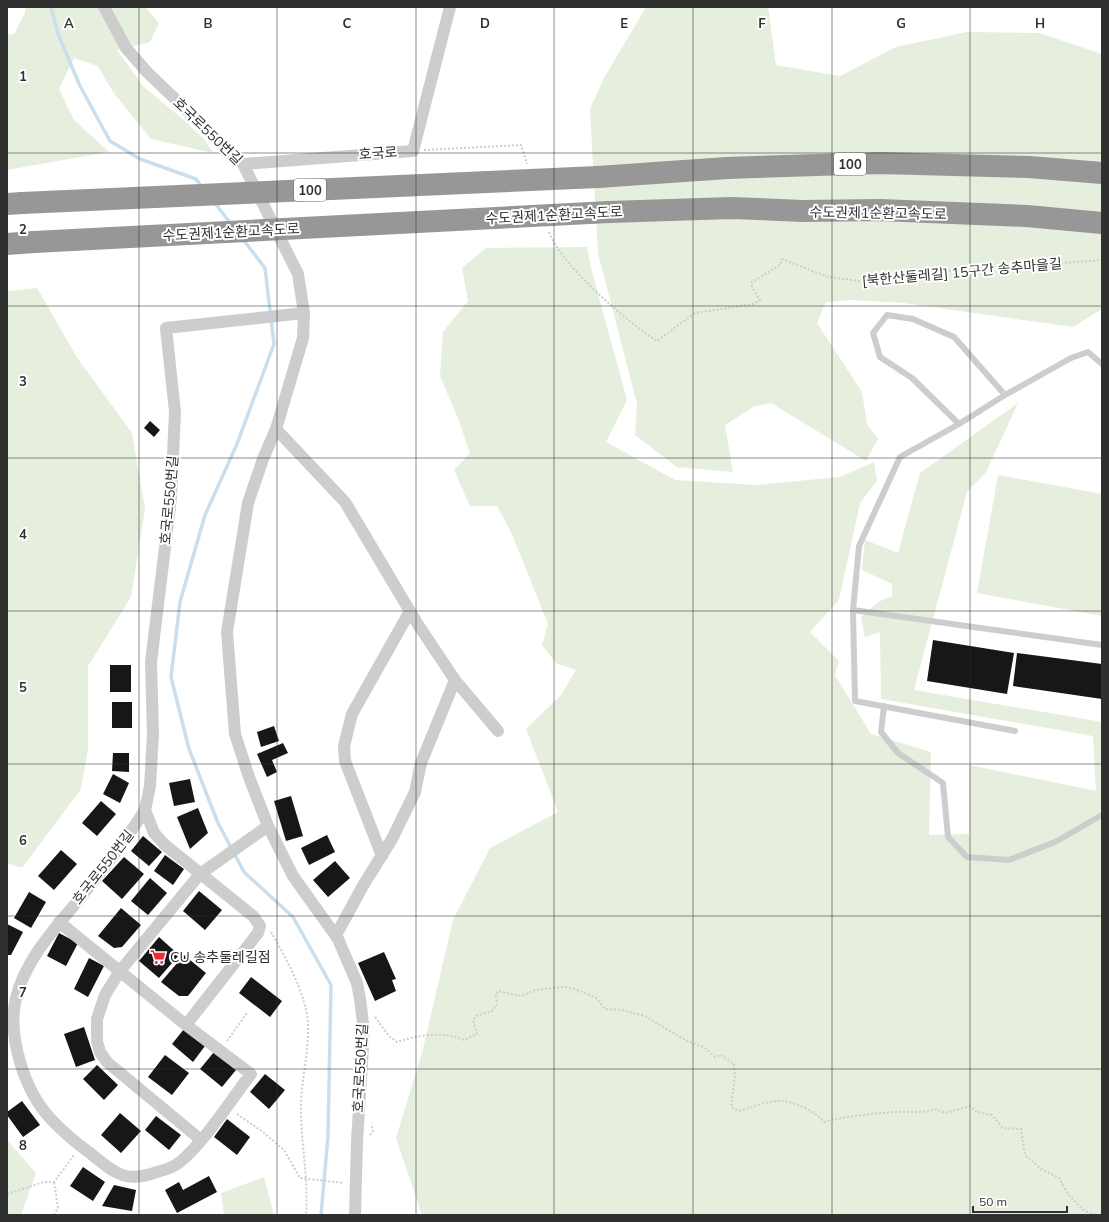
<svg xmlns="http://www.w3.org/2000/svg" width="1109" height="1222" font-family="Mulish,'Noto Sans KR',sans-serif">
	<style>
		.green { fill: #e6eede }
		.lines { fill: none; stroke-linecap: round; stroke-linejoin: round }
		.stream { stroke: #cadfee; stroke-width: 3.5 }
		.building { fill: #171717 }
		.path { stroke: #cdcdcd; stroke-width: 2; stroke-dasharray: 2 2; stroke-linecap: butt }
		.lane { stroke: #cdcdcd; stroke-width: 6 }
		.street { stroke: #cdcdcd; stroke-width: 12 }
		.highway { stroke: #979797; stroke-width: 22 }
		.highway-bridge { stroke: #979797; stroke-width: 22 }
		.grid { fill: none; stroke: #303030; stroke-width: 1; stroke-opacity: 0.55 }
		.labels { text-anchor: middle; stroke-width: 4; stroke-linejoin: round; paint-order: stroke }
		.shield { fill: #fff; stroke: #6e6e6e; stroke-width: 1 }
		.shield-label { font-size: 13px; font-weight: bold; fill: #303030 }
		.street-label { font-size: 14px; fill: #303030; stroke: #fff }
		.poi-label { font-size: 14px; fill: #303030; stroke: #fff; text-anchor: start }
		.grid-label { font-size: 13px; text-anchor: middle; font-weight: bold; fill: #303030; stroke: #fff; stroke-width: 4; stroke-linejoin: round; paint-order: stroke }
	</style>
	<rect width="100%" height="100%" fill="#fff"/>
	<!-- green -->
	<path class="green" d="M25,7H145L159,23L150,42L117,50L143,86L186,122L205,140L213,153L151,139L113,92L98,66L74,58L59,89L74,120L109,152L7,170V35L14,34L25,13Z
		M646,7H768L776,65L840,76L896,47L967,32L1039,33L1102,54V309L1073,327L904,303L851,300L826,302L817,323L862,392L867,424L878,439L866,461L771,403L755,406L725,425L733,472L677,467L635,435L637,404L598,253L590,109L604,78Z
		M587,247L591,268L627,400L606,442L675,480L756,485L840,477L874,462L877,481L860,503L839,600L810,632L839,661L835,675L871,734L931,752L929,835L969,834V765L1096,791L1093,736L881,699L880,632L865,637L861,617L878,602L892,596V584L862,570L865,540L898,553L920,473L1018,403L986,472L967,492L914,690L1102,722V1215H422L396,1138L422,1053L453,920L490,848L558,812L526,729L561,695L576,670L556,663L542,645L548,624L511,532L497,506H470L454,470L470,453L459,421L440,376L443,332L468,301L462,268L486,248Z
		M37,288L78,359L132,433L145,509L131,597L88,666V749L81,789L22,868L7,863V291Z
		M998,475L1102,494V616L977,593Z
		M7,1140L36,1173L21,1215H7Z
		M264,1177L274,1215H224L221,1193Z"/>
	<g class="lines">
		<!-- stream -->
		<path class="stream" d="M51,7L58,34L80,86L110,141L140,159L196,179L203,188
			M214,202L231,224
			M242,238L265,268L274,344L237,444L205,515L180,602L171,677L189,749L218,823L244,872L293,917L331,985L328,1136L321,1215"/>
	</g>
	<!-- building -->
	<path class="building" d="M150,421L160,430L154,437L144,428Z
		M933,640L1014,653L1007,694L927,681Z
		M1017,653L1102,664V699L1013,686Z
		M110,665H131V692H110Z
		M112,702H132V728H112Z
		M274,726L279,741L261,747L257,732Z
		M283,743L288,753L272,760L277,772L267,777L257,754Z
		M113,753H129V772L112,771Z
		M113,774L129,783L120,803L103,794Z
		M190,779L195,802L174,806L169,783Z
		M291,796L303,836L286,841L274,801Z
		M101,801L116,814L97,836L82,823Z
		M198,808L208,833L190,849L177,817Z
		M327,835L335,852L309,865L301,848Z
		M143,836L162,852L149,866L131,851Z
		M61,850L77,864L54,890L38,876Z
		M165,855L184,869L173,885L154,871Z
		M124,857L144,874L122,899L102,881Z
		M335,861L350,878L328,897L313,880Z
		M150,878L167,893L148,915L131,901Z
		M199,891L222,910L205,930L183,911Z
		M29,892L46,902L31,928L14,918Z
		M121,908L141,925L122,947L114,948L98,936Z
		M7,924L23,932L11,955H7Z
		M59,933L78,943L66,966L47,956Z
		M159,937L179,955L159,978L139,961Z
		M384,952L396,979L392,980L396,991L375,1001L358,963Z
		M184,955L206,973L188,996H179L161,982Z
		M89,958L104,966L88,997L74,989Z
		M251,977L282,1001L270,1017L239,993Z
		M84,1027L95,1060L76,1067L64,1034Z
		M184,1029L205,1046L193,1062L172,1044Z
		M214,1052L236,1070L222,1087L200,1069Z
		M165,1055L189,1073L172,1095L148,1077Z
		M97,1065L118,1085L104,1100L83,1079Z
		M265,1074L285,1090L269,1109L250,1092Z
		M22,1101L40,1125L23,1137L7,1115V1112Z
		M120,1113L141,1131L121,1153L101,1135Z
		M156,1116L181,1135L169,1150L145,1130Z
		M227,1119L250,1137L237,1155L214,1137Z
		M83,1167L105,1182L93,1201L70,1186Z
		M209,1176L217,1192L177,1213L165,1190L179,1182L183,1190Z
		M114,1185L136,1190L132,1211L102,1206Z"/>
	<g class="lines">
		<!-- path -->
		<path class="path" d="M424,150L521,145L527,164
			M549,232C560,264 628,323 657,341L695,313L754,304L760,300L752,287V282L780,265L782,259L828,277L860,281L881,276L1102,260
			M271,932C285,956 307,996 308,1024C309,1051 302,1077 301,1103C300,1140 309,1178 306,1215
			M375,1017L389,1036L397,1042C418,1035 444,1031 464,1040L477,1034L473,1020L476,1016L492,1011L497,1005L496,996L498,991L521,996L535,990L563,987L575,989L596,998L605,1009L622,1010L645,1016L687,1041L704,1047L715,1057L721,1055L734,1064L735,1076L731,1107L740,1111C768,1102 779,1095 807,1109C814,1113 819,1116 824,1122C846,1116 870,1114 893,1112C908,1111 921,1114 936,1109L945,1113L970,1106L977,1112L992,1115L1003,1128L1021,1129L1025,1155L1041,1169L1059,1178L1068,1194L1083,1210L1096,1215
			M227,1041L247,1013
			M237,1114L263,1132L284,1150L300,1178L344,1183
			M370,1135L373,1131L371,1124
			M7,1194L44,1182H54L74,1155
			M54,1215L58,1208L54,1182"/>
		<!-- lane -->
		<path class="lane" d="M1102,364L1088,352L1071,358L1005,395L954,337L913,319L887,315L873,333L880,357L912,378L959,424L900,457L859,546L853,610L1102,645
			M959,424L1005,395
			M853,610L855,701L1015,731
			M884,706L881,732L898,753L943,783L948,837L967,857L1009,860L1055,842L1102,815"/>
		<!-- street -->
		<path class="street" d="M104,7L126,48L147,72L243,164L298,274L304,313L303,338L276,429L263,459L248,503L227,632L235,734L249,777L268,826L293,876L338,939L357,983L360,999L364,1031L357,1141L355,1215
			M243,164L413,151L450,7
			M276,429L345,502L417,623L455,680L498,731
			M145,810L150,786L153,734L151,662L171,498L175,412L166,328L304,313
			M382,856L345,761L344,746L352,714L410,611
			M59,922L186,1025L251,1074C230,1101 206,1140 180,1162C174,1167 165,1170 157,1172C124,1184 114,1172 90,1153C76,1143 62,1131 50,1118C24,1090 7,1035 16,998C25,961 52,932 76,903C100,873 124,843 145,810L154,833L165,845L253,916L260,926L258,933L186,1025
			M336,935L364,884L392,839L415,792L421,763L455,680
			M201,1140L107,1062L100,1052L97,1041V1019L105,995L120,971L200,874L268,826"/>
		<!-- highway -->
		<path class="highway" d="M598,177L727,168L880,163L1029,167L1102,173
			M7,204L22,203
			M609,212L732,208L803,211L880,210L1027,216L1102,223
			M7,244L34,242"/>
		<!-- highway-bridge -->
		<path class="highway-bridge" d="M22,203L598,177
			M34,242L609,212"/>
	</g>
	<!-- grid -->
	<path class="grid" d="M139,7V1215M277,7V1215M416,7V1215M554,7V1215M693,7V1215M832,7V1215M970,7V1215M7,153H1102M7,306H1102M7,458H1102M7,611H1102M7,764H1102M7,916H1102M7,1069H1102"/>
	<!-- icons -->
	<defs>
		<symbol id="supermarket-bare" viewBox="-9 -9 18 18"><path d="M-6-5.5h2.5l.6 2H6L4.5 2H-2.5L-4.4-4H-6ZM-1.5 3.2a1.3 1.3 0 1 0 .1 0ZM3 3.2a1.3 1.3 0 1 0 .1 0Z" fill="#ed2d37" stroke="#fff" stroke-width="2.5" paint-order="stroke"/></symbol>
	</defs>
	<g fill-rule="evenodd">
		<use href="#supermarket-bare" x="147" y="946" width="22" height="22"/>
	</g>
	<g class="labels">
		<!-- shield labels -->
		<g class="shield">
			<rect x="834" y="153" width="32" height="22" rx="3"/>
			<rect x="294" y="179" width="32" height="22" rx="3"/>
		</g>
		<g class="shield-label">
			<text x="850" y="169">100</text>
			<text x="310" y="195">100</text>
		</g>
		<!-- street labels -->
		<g class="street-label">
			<text transform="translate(208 131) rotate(44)" y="5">호국로550번길</text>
			<text transform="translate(378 153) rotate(-4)" y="5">호국로</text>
			<text transform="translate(878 213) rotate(1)" y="5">수도권제1순환고속도로</text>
			<text transform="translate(554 215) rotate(-3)" y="5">수도권제1순환고속도로</text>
			<text transform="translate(231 232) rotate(-3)" y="5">수도권제1순환고속도로</text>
			<text transform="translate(962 272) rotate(-5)" y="5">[북한산둘레길] 15구간 송추마을길</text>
			<text transform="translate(169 500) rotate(-85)" y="5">호국로550번길</text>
			<text transform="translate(103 867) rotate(-52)" y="5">호국로550번길</text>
			<text transform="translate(360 1068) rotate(-87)" y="5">호국로550번길</text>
		</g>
		<!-- poi labels -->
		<g class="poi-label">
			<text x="170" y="962">CU 송추둘레길점</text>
		</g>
	</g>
	<g class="grid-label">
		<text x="69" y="28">A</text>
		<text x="208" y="28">B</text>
		<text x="347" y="28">C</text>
		<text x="485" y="28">D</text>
		<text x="624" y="28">E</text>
		<text x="762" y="28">F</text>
		<text x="901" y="28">G</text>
		<text x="1040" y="28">H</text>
		<text x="23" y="81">1</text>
		<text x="23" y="234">2</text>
		<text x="23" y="386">3</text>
		<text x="23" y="539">4</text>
		<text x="23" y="692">5</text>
		<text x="23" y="845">6</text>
		<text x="23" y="997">7</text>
		<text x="23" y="1150">8</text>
	</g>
	<!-- border -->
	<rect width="1109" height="1222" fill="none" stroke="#303030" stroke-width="16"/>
	<!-- scale -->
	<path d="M973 1206v6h94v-6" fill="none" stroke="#303030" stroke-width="2"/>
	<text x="979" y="1206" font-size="12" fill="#303030" stroke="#ffffff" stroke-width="3" paint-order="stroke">50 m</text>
</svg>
